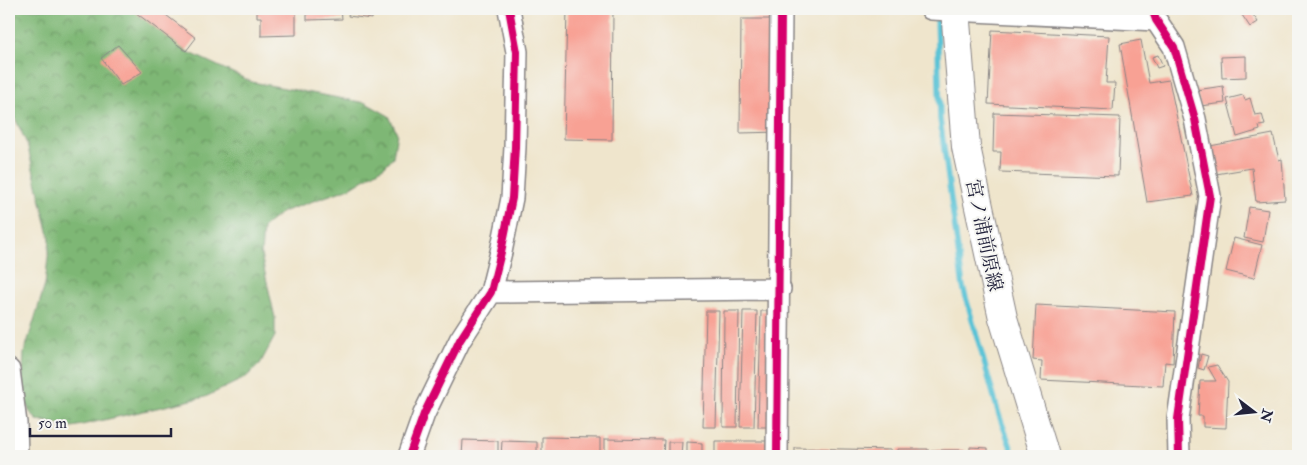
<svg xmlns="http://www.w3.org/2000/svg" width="1307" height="465" font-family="'IM FELL Double Pica','Noto Serif JP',serif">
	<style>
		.forest { fill: url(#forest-crowns); stroke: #506c58 }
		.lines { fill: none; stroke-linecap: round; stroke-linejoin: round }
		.stream { stroke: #5ac3d6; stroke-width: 5.5 }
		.building { fill: #f8a194 }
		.minor-casing { stroke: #888484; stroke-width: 24 }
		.secondary-casing { stroke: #888484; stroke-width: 30 }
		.minor { stroke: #fff; stroke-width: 21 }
		.secondary { stroke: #fff; stroke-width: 28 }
		.cycleway-casing { stroke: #f6f6f2; stroke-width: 11 }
		.cycleway { stroke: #d6006c; stroke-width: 8 }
		.labels { text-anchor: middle; stroke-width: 4; stroke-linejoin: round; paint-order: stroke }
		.street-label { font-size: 19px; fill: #22223b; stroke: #f6f6f2 }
	</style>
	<defs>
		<pattern id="forest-crowns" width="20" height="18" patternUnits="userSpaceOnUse" patternTransform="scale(1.25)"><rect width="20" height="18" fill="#7eb774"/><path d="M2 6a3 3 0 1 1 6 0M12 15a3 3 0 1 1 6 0" fill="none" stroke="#679460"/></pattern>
	</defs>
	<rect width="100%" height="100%" fill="#f6f6f2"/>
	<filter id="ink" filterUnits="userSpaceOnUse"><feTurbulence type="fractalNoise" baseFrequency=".02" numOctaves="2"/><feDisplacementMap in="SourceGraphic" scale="10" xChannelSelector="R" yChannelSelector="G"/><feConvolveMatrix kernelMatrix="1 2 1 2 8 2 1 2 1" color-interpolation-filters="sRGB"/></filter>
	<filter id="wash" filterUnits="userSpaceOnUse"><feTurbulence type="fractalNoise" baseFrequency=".0096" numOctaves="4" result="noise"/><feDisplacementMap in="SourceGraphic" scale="20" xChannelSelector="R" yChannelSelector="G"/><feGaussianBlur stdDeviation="1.12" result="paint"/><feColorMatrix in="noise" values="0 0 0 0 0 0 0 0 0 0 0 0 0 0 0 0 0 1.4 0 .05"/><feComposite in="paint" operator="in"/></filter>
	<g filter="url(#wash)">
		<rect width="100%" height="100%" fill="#efe5cc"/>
		<!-- forest -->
		<path class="forest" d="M9,9H143L186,51L252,82L366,103L389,116L397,133L393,157L385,166L350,188L282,212L263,227L261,255L275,318V336L260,364L245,378L205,397L73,427L37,420L29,411L22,389L24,353L45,285L50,239L27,144L9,105Z"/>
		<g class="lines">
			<!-- stream -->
			<path class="stream" d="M937,13L940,119L963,287L999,415L1014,456"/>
		</g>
		<g id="blocks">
			<!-- building -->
			<path class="building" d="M131,9H158L196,38L186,51Z
				M257,9H296V35L261,36V17H257Z
				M307,9H341L342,19L307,20Z
				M349,9H373L372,19L348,16Z
				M567,9L613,10L612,140L564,139Z
				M1238,9H1249L1258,22L1250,27Z
				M741,19H781V132L740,133Z
				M992,30L1109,36L1106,83H1115L1113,110L988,104Z
				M1141,40L1149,83L1169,80L1193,196L1147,202L1120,44Z
				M118,45L142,72L121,85L101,58Z
				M1158,55L1163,66L1157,68L1152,57Z
				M1246,56V77L1222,78L1221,57Z
				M1223,86L1225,103L1200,106L1196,90Z
				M1243,95L1245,100L1250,98L1255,115L1262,114L1265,125L1259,126L1260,130L1237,137L1227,99Z
				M994,113L1120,117L1118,176L1000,172L1001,152H993Z
				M1273,134L1279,160L1282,159L1285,200L1256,202L1252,168L1216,174L1210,146Z
				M1249,207L1268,210L1263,242L1244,238Z
				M1234,238L1262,245L1254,278L1226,271Z
				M1036,305L1175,312L1173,363L1165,362L1163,386L1041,380L1042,361L1033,360Z
				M706,311H719L716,427H703Z
				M724,311H739L737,427H723Z
				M743,311H757L754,427H740Z
				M761,311H777L773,427H758Z
				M1201,354L1208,356L1204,370L1198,368Z
				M1217,365L1228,382L1226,428L1203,427V416H1198L1200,381H1216L1208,367Z
				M542,437L600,438V456H542Z
				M605,439L664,440L663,456H605Z
				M463,440L498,441V456H462Z
				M502,441L537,442V456H501Z
				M715,441H774V456H715Z
				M668,442H682L681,456H668Z
				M687,442L702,443V456H687Z
				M970,447L988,448V456H970Z
				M795,448L892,450V456H795Z
				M898,449H928V456H898Z
				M932,450H964V456H932Z"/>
		</g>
	</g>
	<g filter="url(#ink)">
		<use href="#blocks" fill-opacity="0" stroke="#888484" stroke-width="1"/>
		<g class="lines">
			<defs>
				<path id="minor" d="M931,9L1156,20
					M1152,9L1156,20L1174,47L1195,119L1210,196L1178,419L1179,456
					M491,292L780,289
					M9,370L16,423L17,456
					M409,456L424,414L460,340L491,292L501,252L512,198L515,147L517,52L509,9
					M777,456L781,9"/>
				<path id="secondary" d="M955,9L966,147L1003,318L1045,456"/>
			</defs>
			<!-- minor casing -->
			<use href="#minor" class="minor-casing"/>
			<!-- secondary casing -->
			<use href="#secondary" class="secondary-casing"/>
			<!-- minor -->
			<use href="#minor" class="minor"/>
			<!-- secondary -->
			<use href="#secondary" class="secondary"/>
			<defs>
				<path id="cycleway" d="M1152,9L1156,20L1174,47L1195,119L1210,196L1178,419L1179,456
					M409,456L424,414L460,340L491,292L501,252L512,198L515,147L517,52L509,9
					M777,456L781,9"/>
			</defs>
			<!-- cycleway casing -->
			<use href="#cycleway" class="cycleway-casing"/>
			<!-- cycleway -->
			<use href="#cycleway" class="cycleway"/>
		</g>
	</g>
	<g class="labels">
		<!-- street labels -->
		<g class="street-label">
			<text transform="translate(985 235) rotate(78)" y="7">宮ノ浦前原線</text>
		</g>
	</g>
	<!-- margin -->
	<rect width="1307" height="465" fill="none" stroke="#f6f6f2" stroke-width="30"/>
	<!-- north arrow -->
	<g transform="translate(1254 412) rotate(106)" stroke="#f6f6f2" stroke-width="4" paint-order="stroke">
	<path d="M0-4L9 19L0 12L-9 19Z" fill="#22223b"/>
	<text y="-8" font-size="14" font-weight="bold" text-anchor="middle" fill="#22223b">N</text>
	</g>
	<!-- scale -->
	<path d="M30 428v8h141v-8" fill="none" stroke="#22223b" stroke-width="2.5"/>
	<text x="38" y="428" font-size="15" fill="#22223b" stroke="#f6f6f2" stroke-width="4" paint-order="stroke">50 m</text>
</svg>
